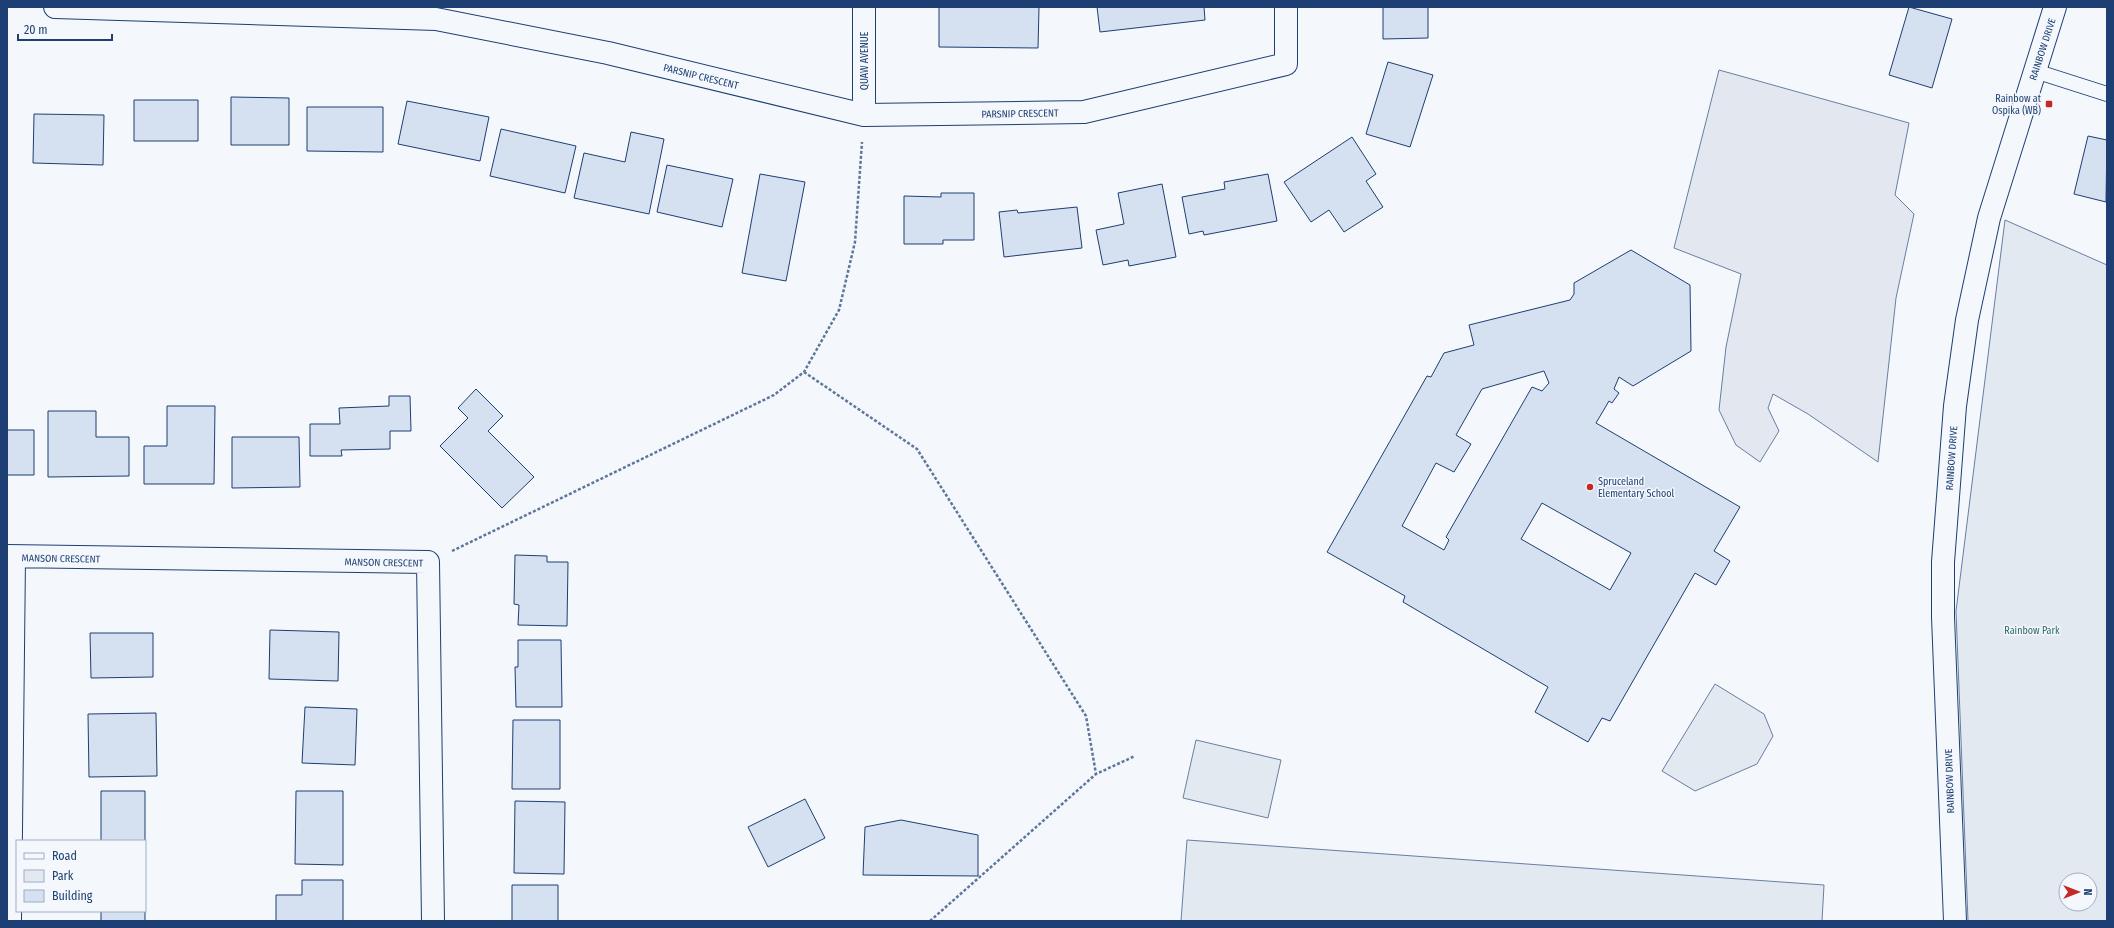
<svg xmlns="http://www.w3.org/2000/svg" width="2114" height="928" font-family="'Fira Sans Condensed',sans-serif">
	<style>
		.green { fill: #e3e9f0; stroke: #687fa3; fill-rule: evenodd }
		.parking { fill: #e3e8f0; stroke: #687fa3 }
		.building { fill: #d5e0f0; stroke: #1d3f73; fill-rule: evenodd }
		.lines { fill: none; stroke-linecap: round; stroke-linejoin: round }
		.lane-casing { stroke: #1d3f73; stroke-width: 16 }
		.street-casing { stroke: #1d3f73; stroke-width: 24 }
		.path { stroke: #5e769c; stroke-width: 2.5; stroke-dasharray: 3 2; stroke-linecap: butt }
		.lane { stroke: #f4f7fb; stroke-width: 14 }
		.street { stroke: #f4f7fb; stroke-width: 22 }
		.poi-dot { fill: #c62828; stroke: #f4f7fb; stroke-width: 1.5 }
		.labels { text-anchor: middle; stroke-width: 3; stroke-linejoin: round; paint-order: stroke }
		.street-label { font-size: 10px; fill: #1d3f73; stroke: #f4f7fb }
		.poi-label { font-size: 10px; fill: #1d3f73; stroke: #f4f7fb; text-anchor: end }
		.park-label { font-size: 10px; fill: #2c6c60; stroke: #f4f7fb }
	</style>
	<rect width="100%" height="100%" fill="#f4f7fb"/>
	<!-- green -->
	<path class="green" d="M2005,220L2107,265V921H1968L1956,611ZM2066,880H2090V904H2066Z
		M1715,684L1764,714L1773,736L1757,764L1695,791L1662,771Z
		M1196,740L1281,760L1268,818L1183,798Z
		M1187,840L1824,885L1822,921H1181Z"/>
	<!-- parking -->
	<path class="parking" d="M1719,70L1909,123L1895,195L1914,214L1896,298L1878,462L1808,414L1773,394L1768,408L1779,431L1760,462L1736,445L1719,410L1726,347L1741,274L1674,248Z"/>
	<!-- building -->
	<path class="building" d="M939,7H1039L1038,48L939,47Z
		M1097,7H1204L1205,20L1100,32Z
		M1383,7H1428V38L1383,39Z
		M1909,7L1952,19L1932,88L1889,75Z
		M1388,62L1433,75L1410,147L1366,134Z
		M231,97L289,98V145H231Z
		M134,100H198V141H134Z
		M407,101L489,117L480,161L398,144Z
		M307,107H383V152L307,151Z
		M34,114L104,115L103,165L33,163Z
		M501,129L576,146L565,193L490,176Z
		M631,132L664,139L649,214L574,198L584,153L625,162Z
		M2088,136L2107,140L2106,202L2074,194Z
		M1352,137L1376,174L1366,181L1383,207L1344,232L1329,210L1311,222L1284,182Z
		M667,165L733,179L722,227L657,212Z
		M760,174L805,182L786,281L742,273Z
		M1268,174L1277,221L1204,235L1203,231L1189,234L1182,197L1225,189L1224,182Z
		M1162,184L1176,257L1129,266L1128,260L1103,265L1096,230L1124,224L1118,193Z
		M941,193H974V240H943V244H904V196L941,197Z
		M1077,207L1082,248L1004,257L999,212L1017,210L1018,213Z
		M1631,250L1690,285L1691,351L1633,386L1619,377L1614,389L1619,393L1612,403L1609,401L1596,423L1740,507L1714,551L1730,561L1716,585L1695,573L1610,721L1602,718L1588,742L1535,712L1548,687L1403,602L1405,596L1327,552L1427,376L1431,377L1444,353L1474,345L1469,325L1570,300L1574,294V283ZM1544,371L1549,383L1542,391L1532,387L1446,537L1449,540L1444,550L1402,526L1436,463L1454,472L1471,444L1456,435L1482,389ZM1542,503L1631,553L1610,590L1521,539Z
		M476,389L503,416L488,431L534,477L502,508L440,446L468,418L458,408Z
		M389,396H410L411,431H390V449L341,450L342,456H310V424H340L339,408L389,406Z
		M167,406H215L214,484H144V446H167Z
		M48,411H96V437H129V476L48,477Z
		M7,430H34V475H7Z
		M232,437H299L300,487L232,488Z
		M515,555L547,556V562H568L567,626L518,625L519,605L514,604Z
		M270,630L339,632L338,681L269,679Z
		M90,633H153V677L91,678Z
		M518,640H561L562,707H516L515,667H518Z
		M305,707L357,709L355,765L302,763Z
		M156,713L157,776L89,777L88,714Z
		M513,720H560V789H512Z
		M101,791H145V859V841H101Z
		M296,791H343V865L295,864Z
		M805,799L825,838L768,867L748,827Z
		M515,801L565,802L564,874L514,873Z
		M901,820L978,835V876L863,875L865,827Z
		M302,880H343V921H276V895H302Z
		M512,885H558V921H512Z
		M101,911H145V921H101Z"/>
	<g class="lines">
		<defs>
			<path id="lane" d="M2035,71L2107,94"/>
			<path id="street" d="M55,7L436,19L608,53L864,115L1084,112L1286,64V7
				M864,115V7
				M7,556L428,562L433,921
				M10,921L14,558
				M1955,921L1943,617V562L1955,406L1967,320L1989,218L2055,7"/>
		</defs>
		<!-- lane casing -->
		<use href="#lane" class="lane-casing"/>
		<!-- street casing -->
		<use href="#street" class="street-casing"/>
		<!-- path -->
		<path class="path" d="M804,372L917,449L1086,716L1096,774
			M452,551L774,395L804,372L839,310L855,242L862,142
			M930,921L1096,774L1135,756"/>
		<!-- lane -->
		<use href="#lane" class="lane"/>
		<!-- street -->
		<use href="#street" class="street"/>
	</g>
	<!-- markers -->
	<g class="poi-dot">
		<rect x="2045" y="100" width="8" height="8" rx="2"/>
		<circle cx="1590" cy="487" r="4"/>
	</g>
	<g class="labels">
		<!-- street labels -->
		<g class="street-label">
			<text transform="translate(2042 49) rotate(-72)" y="4">RAINBOW DRIVE</text>
			<text transform="translate(864 61) rotate(-90)" y="4">QUAW AVENUE</text>
			<text transform="translate(701 76) rotate(14)" y="4">PARSNIP CRESCENT</text>
			<text transform="translate(1020 113) rotate(-1)" y="4">PARSNIP CRESCENT</text>
			<text transform="translate(1951 458) rotate(-86)" y="4">RAINBOW DRIVE</text>
			<text transform="translate(61 558) rotate(1)" y="4">MANSON CRESCENT</text>
			<text transform="translate(384 562) rotate(1)" y="4">MANSON CRESCENT</text>
			<text transform="translate(1949 781) rotate(-92)" y="4">RAINBOW DRIVE</text>
		</g>
		<!-- poi labels -->
		<g class="poi-label">
			<text x="2041" y="102">Rainbow at<tspan x="2041" dy="12">Ospika (WB)</tspan></text>
			<text x="1598" y="485" text-anchor="start">Spruceland<tspan x="1598" dy="12">Elementary School</tspan></text>
		</g>
		<!-- park labels -->
		<g class="park-label">
			<text x="2032" y="634">Rainbow Park</text>
		</g>
	</g>
	<!-- border -->
	<rect width="2114" height="928" fill="none" stroke="#1d3f73" stroke-width="16"/>
	<!-- legend -->
	<rect x="16" y="840" width="130" height="72" fill="#f4f7fb" stroke="#9eadc5"/>
	<rect x="24" y="853" width="20" height="6" fill="#f4f7fb" stroke="#9eadc5"/>
	<text x="52" y="860" font-size="12" fill="#1d3f73">Road</text>
	<rect x="24" y="870" width="20" height="12" fill="#e3e9f0" stroke="#9eadc5"/>
	<text x="52" y="880" font-size="12" fill="#1d3f73">Park</text>
	<rect x="24" y="890" width="20" height="12" fill="#d5e0f0" stroke="#9eadc5"/>
	<text x="52" y="900" font-size="12" fill="#1d3f73">Building</text>
	<!-- north arrow -->
	<g transform="translate(2078 892) rotate(90)"><circle r="19" fill="#f4f7fb" stroke="#9eadc5"/>
	<path d="M0-3L7 15L0 10L-7 15Z" fill="#c62828"/>
	<text y="-6" font-size="11" font-weight="bold" text-anchor="middle" fill="#1d3f73">N</text>
	</g>
	<!-- scale -->
	<path d="M18 34v6h94v-6" fill="none" stroke="#1d3f73" stroke-width="2"/>
	<text x="24" y="34" font-size="12" fill="#1d3f73" stroke="#f4f7fb" stroke-width="3" paint-order="stroke">20 m</text>
</svg>
